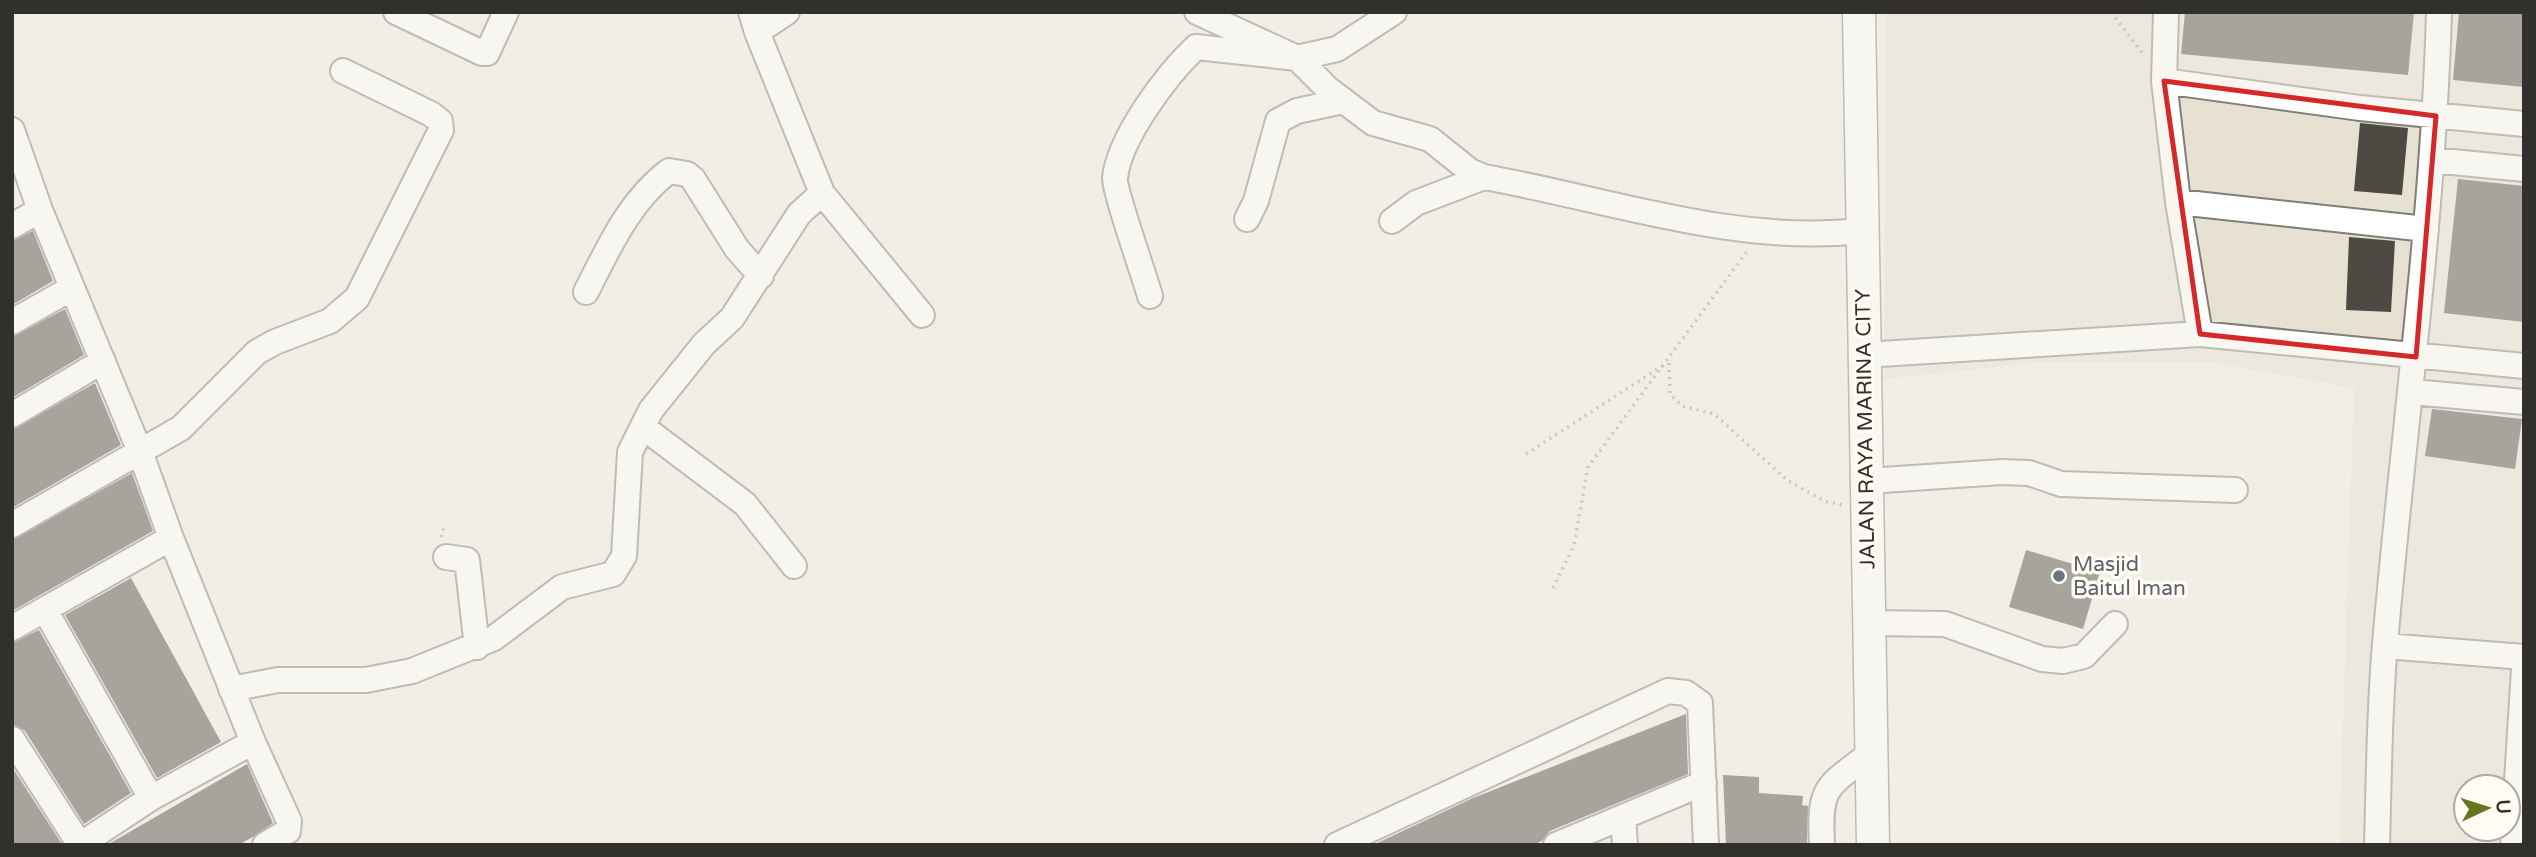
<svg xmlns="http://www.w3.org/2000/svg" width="2536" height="857" font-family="'Varela Round',sans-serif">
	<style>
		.built { fill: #e6e1d2; fill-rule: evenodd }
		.building { fill: #4c4a43 }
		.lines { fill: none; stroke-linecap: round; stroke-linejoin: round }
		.minor-casing { stroke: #807e77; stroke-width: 28 }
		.major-casing { stroke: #807e77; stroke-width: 35 }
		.path { stroke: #9b9893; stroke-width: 3.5; stroke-dasharray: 2 5; stroke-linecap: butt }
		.minor { stroke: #fff; stroke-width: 24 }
		.major { stroke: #fff; stroke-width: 32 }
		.marked { fill: none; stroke: #d62828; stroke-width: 5; stroke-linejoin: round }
		.worship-dot { fill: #6b7280; stroke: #fefcf3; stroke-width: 2.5 }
		.labels { text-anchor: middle; stroke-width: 7; stroke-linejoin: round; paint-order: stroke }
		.street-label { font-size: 21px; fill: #31302d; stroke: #fefcf3 }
		.worship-label { font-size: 21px; fill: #5b616d; stroke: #fefcf3; text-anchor: start }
	</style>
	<rect width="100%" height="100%" fill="#f1eee6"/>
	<!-- built -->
	<path class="built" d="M1886,12H2524V845H2339L2354,388L2209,362H2040L1884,379ZM2466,787H2508V829H2466Z"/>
	<!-- building -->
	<path class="building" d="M2185,12H2414L2408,75L2181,54Z
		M2459,12H2524V87L2453,80Z
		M2360,123L2408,128L2402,195L2354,191Z
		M2458,179L2524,186V322L2444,313Z
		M33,231L53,281L12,305V241Z
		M2349,237L2395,241L2391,312L2346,310Z
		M65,309L84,355L12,398V337Z
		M95,383L121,445L12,508V430Z
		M2432,409L2522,419L2515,469L2425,456Z
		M132,473L153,531L12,611V540Z
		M2026,550L2100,572L2083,629L2009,607Z
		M131,578L221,742L157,778L65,615Z
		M39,630L131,793L84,824L25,731L12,724V643Z
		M1686,714L1688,774L1550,831L1542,841L1532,845H1373L1473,798Z
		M247,764L273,823L253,837L238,845H107Z
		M12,767L62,844L61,845H12Z
		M1723,775L1759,777V793L1803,796L1802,805L1808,806L1807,845H1726Z"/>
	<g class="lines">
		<defs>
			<path id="minor" d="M396,12L482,53H487L506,12
				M751,12L757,32L787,12
				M1197,12L1297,58L1328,89L1373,123L1430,139L1470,171L1484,177C1608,199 1734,245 1861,231
				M2166,12L2164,81L2360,108L2524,124
				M757,32L822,193L922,315
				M2164,81L2178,202L2200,334
				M12,130L40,210L141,454L171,538L253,742L289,821L288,831L265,845
				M2432,160L2524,169
				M2178,202L2426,229
				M1247,219L1256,201L1278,121L1297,111L1343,101
				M1392,221L1416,203L1484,177
				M12,226L40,210
				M586,292C608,249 629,201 669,171L687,174L693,179L737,249L761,276
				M1150,296C1145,278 1114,190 1115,178C1119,138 1167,74 1196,47L1297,58L1337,49L1394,12
				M12,322L72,288
				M1864,355L2200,334L2524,366
				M2412,392L2524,402
				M12,415L103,361
				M643,427L745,504L794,566
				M1868,481L2002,472L2029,473L2061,484L2235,490
				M12,525L181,428L257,352L275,342L330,321L357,298L441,130L440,121L431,114L343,71
				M446,557L467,560L477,647
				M45,610L151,798
				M1867,623L1945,624L2042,659L2063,661L2084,656L2115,624
				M12,628L171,538
				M2385,646L2524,657
				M231,689L278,680H366L412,671L494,638L562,587L613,574L624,556L630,452L651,410L704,344L732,318L799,214L822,193
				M12,739L80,845L151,798L253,742
				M1623,817L1625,845
				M1337,845L1668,691L1686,693L1700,703L1706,845
				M1556,845L1704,783
				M1822,845C1819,785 1826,788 1871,753
				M2377,845C2379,778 2379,711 2385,644C2403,433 2433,224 2439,12
				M2513,845L2524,669"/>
			<path id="major" d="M1859,12L1873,845"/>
		</defs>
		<!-- minor casing -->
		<use href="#minor" class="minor-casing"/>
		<!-- major casing -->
		<use href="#major" class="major-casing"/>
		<!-- path -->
		<path class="path" d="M2111,12L2144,55
			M1669,363L1670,394L1682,406L1714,414L1787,480L1824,501L1843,505
			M1526,454L1664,365
			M441,537L444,527
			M1553,588L1574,545L1588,467L1748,250"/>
		<!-- minor -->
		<use href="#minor" class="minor"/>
		<!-- major -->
		<use href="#major" class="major"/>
	</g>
	<!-- marked area -->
	<path d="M0 0H2536V857H0ZM2164,81L2436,116L2416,357L2200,334Z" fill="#f1eee6" fill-opacity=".55" fill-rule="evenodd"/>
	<path class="marked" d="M2164,81L2436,116L2416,357L2200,334Z"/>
	<!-- markers -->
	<circle class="worship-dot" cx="2059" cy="576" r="7"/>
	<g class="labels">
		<!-- street labels -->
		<g class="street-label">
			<text transform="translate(1865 429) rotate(-91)" y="7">JALAN RAYA MARINA CITY</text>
		</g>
		<!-- worship labels -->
		<g class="worship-label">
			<text x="2073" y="571">Masjid<tspan x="2073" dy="24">Baitul Iman</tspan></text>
		</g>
	</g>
	<!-- border -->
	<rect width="2536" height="857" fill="none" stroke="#31302d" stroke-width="28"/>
	<!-- north arrow -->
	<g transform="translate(2487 808) rotate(86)"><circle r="33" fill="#fefcf3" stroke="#acaaa4" stroke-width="2"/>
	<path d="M0-5L12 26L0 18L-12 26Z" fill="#69741f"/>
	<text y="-10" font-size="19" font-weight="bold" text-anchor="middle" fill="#31302d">U</text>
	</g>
</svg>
